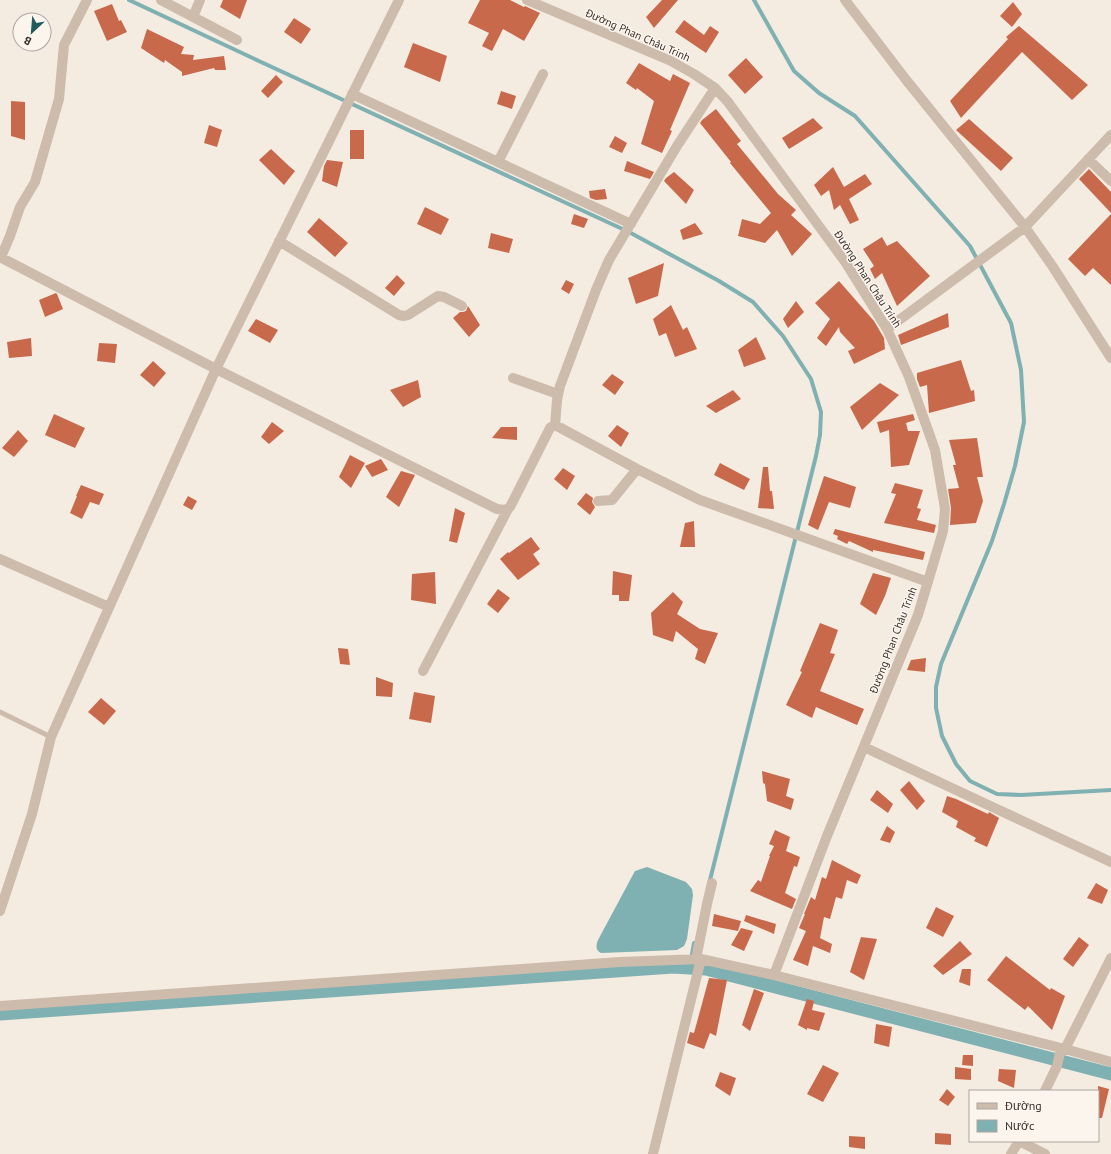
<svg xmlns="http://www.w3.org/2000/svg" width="1111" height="1154" font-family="'PT Sans',sans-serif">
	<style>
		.water { fill: #7fb0b2 }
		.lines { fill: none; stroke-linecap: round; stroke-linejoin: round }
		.stream { stroke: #7fb0b2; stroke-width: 4 }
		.canal { stroke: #7fb0b2; stroke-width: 13 }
		.building { fill: #c8694b }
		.service { stroke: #cdbbac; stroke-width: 5 }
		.minor { stroke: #cdbbac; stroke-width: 10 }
		.labels { text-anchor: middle; stroke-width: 3; stroke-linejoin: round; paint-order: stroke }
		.street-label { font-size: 11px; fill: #3b302b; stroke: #fbf5ee }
	</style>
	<rect width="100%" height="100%" fill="#f4ebe1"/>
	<!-- water -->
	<path class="water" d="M647,867L686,882L692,889L693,895L687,939L684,946L677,950L601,953C595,950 596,945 598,940L635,871Z"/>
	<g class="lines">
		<!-- stream -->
		<path class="stream" d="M129,0L261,62L629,232L719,281L753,302L783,336L811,379L821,412L820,435L816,456L709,884
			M754,0L794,71L819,93L855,116L970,246L1011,323L1021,370L1024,422L1015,466L1004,504L992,541L941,664L936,687V708L942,736L956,764L970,781L997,794L1021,795L1111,790
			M692,954L694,943
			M688,968L689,963"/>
		<!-- canal -->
		<path class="canal" d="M0,1014L673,967L706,969L1111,1074"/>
	</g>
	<!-- building -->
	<path class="building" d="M223,0H247L240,19L220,7Z
		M480,0H510L524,7L525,6L540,13L524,41L503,29L492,51L482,46L489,33L468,23Z
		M662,0H678L654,28L646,17Z
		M1013,2L1022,14L1012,27L1000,16Z
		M112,4L119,21L121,20L127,32L107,41L94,11Z
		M294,18L311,29L301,44L284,32Z
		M684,20L704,35L710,26L719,32L706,53L675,32Z
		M1019,26L1088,85L1072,100L1022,52L961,118L950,101L1008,39L1006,37Z
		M147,29L184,47L181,54L194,55L193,60L224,56L226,70H215L214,68L182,76V72L165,60L164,63L141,48Z
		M413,43L447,56L440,82L404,67Z
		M746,58L763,77L745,94L728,75Z
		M639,63L670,81L673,74L690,83L670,130L672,131L662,153L641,144L654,101L637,88L636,90L626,83Z
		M276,75L283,82L268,98L261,91Z
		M501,91L516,96L512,109L497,104Z
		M11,101L25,102V140L11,136Z
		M716,109L741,141L737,144L778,194L796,210L791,215L812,234L792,256L777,230L765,243L738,236L742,219L760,224L771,213L730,163L731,162L700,123L702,120Z
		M813,118L823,128L789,149L782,138Z
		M969,119L1013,158L1001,171L956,130Z
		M209,125L222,130L217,147L204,143Z
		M350,130H364V159H350Z
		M615,136L627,143L622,153L609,147Z
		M271,149L289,166L295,171L284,185L259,160Z
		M327,160L343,162L337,187L322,181L324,166Z
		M627,161L654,172L650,179L624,171Z
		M833,167L844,187L865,174L872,184L849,199L859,220L850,224L840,205L834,210L829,190L821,196L814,185Z
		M1089,169L1111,192V213L1079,179Z
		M674,172L694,190L686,204L664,181L666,178Z
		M605,189L607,199L596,200L590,198L589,191Z
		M425,207L449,219L441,235L417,224Z
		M574,214L588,219L584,228L571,224Z
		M1111,214V285L1093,268L1085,276L1068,259Z
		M319,218L348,243L335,257L307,232Z
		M695,223L703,234L683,240L680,230Z
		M491,233L513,239L509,253L488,248Z
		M882,237L887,246L897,241L930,276L897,306L882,273L875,279L870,269L874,266L863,249Z
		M664,263L658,296L636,304L628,278Z
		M397,275L405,283L394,296L385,288Z
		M566,280L574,284L569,294L561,289Z
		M839,281L874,321L884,338L885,349L854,364L848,351L855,348L840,332L839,327L826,346L817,338L830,319L815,303Z
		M56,293L57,294L63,309L45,317L39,300Z
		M796,301L804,312L788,328L783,319Z
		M671,305L683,330L687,327L697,349L675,357L666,333L659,336L653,319Z
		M468,306L480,325L469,337L453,318L460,312H463L466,311Z
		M948,313L949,327L901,345L898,335Z
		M256,319L278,330L270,343L248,331Z
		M756,337L766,359L744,367L738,350Z
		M31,338L32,356L9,358L7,342Z
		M99,343L117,344L115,363L97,361Z
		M961,360L971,391L974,390L975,401L929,413L927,385L920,387L917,379V373Z
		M153,361L166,373L154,387L140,375Z
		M612,374L624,382L615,395L602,385Z
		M418,380L421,397L403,407L390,390Z
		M880,383L899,395L862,430L850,407Z
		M733,390L741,399L716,413L706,406Z
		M54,414L85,428L75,448L45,435Z
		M913,414L915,420L906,423L908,431H920L909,465L891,467L889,430L880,433L877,422Z
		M272,422L284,431L269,444L261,437Z
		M617,425L629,433L621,447L608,436Z
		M501,427H517V440L492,438Z
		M18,430L28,441L14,457L2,448Z
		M977,438L983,477H977L983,501L976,523L950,525L951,508L948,489L959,488L953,465H956L949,440Z
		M350,455L365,463L351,488L339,477Z
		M381,459L388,470L372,477L365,466Z
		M720,463L750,479L744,490L714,475Z
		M763,467H768L770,491H772L774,509L758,508Z
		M563,468L575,476L567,490L554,479Z
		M401,471L415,475L399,507L386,497Z
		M824,476L856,487L850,508L829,502L818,530L808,525Z
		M895,483L923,490L917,508L921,509L917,520L936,525L934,533L884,523L896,494L891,493Z
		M81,485L104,494L99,505L90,502L82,519L70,513L77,496H76Z
		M586,493L593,498L592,502L595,507L590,515L577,504Z
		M188,496L197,501L192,510L183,505Z
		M455,508L465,513L457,543L449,541Z
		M694,521L695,547H680L685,523Z
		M835,529L925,552L923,560L873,550V552L849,541L847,544L837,539L838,536L833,534Z
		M531,537L540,549L533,554L540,564L518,580L500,559L508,552L509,553Z
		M613,571L632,575L629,601H619V595H612Z
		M435,572L436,604L411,600L412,574Z
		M873,573L891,578L885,596L876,615L860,604Z
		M498,589L510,598L498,613L487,604Z
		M673,592L683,602L677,614L700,629L718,633L705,664L695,659L698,649L676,631L673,642L653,635L651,613Z
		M820,623L838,630L830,653L835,654L820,691L864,709L857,725L816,707L812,718L786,705L802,672L800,671Z
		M338,648L348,649L350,665L340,664Z
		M926,658L925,672L907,670L911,660Z
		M376,677L393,683L392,697L376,696Z
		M414,692L435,696L431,723L409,719Z
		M101,698L116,711L104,725L88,712Z
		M762,771L790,779L786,796L794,799L791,810L767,801L765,784L763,783Z
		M909,781L925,801L917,810L900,790Z
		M877,790L893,804L888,813L870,800Z
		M947,796L956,799L988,814L989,812L999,818L987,847L974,841L976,838L956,827L958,821L942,812Z
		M887,826L895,832L890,843L880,840Z
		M775,830L790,837L786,851L800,857L797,867L794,866L785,893L796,899L792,909L750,891L758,880L761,882L770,856H769L774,846L769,844Z
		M832,860L861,875L857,884L847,880L842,899L836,897L830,919L824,917L820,938L832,944L830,953L813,946L808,966L793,960L806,931L799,928L805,914H804L811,897L815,900L822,877L826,879Z
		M1096,883L1108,890L1102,904L1087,898Z
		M936,907L954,916L943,937L926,928Z
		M714,914L741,921L738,931L712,926Z
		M746,915L776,924L774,934L744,921Z
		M741,928L753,931L744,951L731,945Z
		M861,937L877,939L864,980L850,972Z
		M1079,937L1089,945L1073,967L1063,959Z
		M960,941L972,954L943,975L933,966Z
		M1006,956L1050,990L1051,988L1065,996L1052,1030L1028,1006L1025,1010L987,980Z
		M962,969H971L970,986L959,982Z
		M709,978L727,980L716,1036L710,1033L704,1049L687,1043L690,1032L694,1033Z
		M754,989L764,993L750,1031L742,1025Z
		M807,999L814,1001L812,1010L825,1013L819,1031L807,1028V1030L798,1025Z
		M876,1024L892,1027L889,1047L874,1043Z
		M963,1055H973V1066L962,1065Z
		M823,1065L839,1073L823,1102L807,1094Z
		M955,1067L971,1069V1080L955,1079Z
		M999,1069L1016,1070L1014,1088L998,1081Z
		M720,1072L736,1078L730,1096L715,1086Z
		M1098,1086L1109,1089L1102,1118H1098Z
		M947,1089L955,1097L948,1106L939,1100Z
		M935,1133L951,1134V1145L935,1144Z
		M849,1136L865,1137V1149L849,1147Z"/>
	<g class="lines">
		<!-- service -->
		<path class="service" d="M0,712L51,737"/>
		<!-- minor -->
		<path class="minor" d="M161,0L237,40
			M527,0L671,61L694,74L715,88L728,102L846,263L887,329L909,377L935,450L945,509L943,531L918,615L827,836L774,975
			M845,0L907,81L1025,227L1053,267L1111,358
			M193,17L200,0
			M352,94L631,224
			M1088,159L1111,181
			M498,162L543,74
			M279,241L399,315L404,316L408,315L438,296L444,297L462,306
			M0,257L216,369L497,509L506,510L510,507L550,428L553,426H557L637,469L700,500L928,582
			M1,257L10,236L20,207L35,182L59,99L64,45L87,0
			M887,329L1025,227L1111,135
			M513,378L558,394
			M555,426L557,400L560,386L596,290L609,260L677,146L715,88
			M598,501L612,500L637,469
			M0,559L109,607
			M423,671L508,509
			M864,747L1001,811L1111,862
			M0,911L32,814L51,737L216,369L399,0
			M696,959L707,904L712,883
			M0,1006L620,962L701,959L774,975L1065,1049L1111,1062
			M1065,1049L1111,958
			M1045,1091L1057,1066L1061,1048
			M1019,1141L1045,1154
			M653,1154L701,959
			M1011,1154L1019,1141"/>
	</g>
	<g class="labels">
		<!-- street labels -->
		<g class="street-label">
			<text transform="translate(638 35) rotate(24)" y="4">Đường Phan Châu Trinh</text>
			<text transform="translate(868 279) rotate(57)" y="4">Đường Phan Châu Trinh</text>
			<text transform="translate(893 640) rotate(-69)" y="4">Đường Phan Châu Trinh</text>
		</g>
	</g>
	<!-- legend -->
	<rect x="969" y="1090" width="130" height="52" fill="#fbf5ee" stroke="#aea6a0"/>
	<rect x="977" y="1103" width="20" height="6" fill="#cdbbac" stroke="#aea6a0"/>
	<text x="1005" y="1110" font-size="12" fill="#3b302b">Đường</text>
	<rect x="977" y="1120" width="20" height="12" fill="#7fb0b2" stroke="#aea6a0"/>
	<text x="1005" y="1130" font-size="12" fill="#3b302b">Nước</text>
	<!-- north arrow -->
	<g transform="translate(32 32) rotate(206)"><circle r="19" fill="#fbf5ee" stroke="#aea6a0"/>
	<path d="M0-3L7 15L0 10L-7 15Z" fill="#1f5a5e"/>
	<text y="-6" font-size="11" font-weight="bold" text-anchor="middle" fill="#3b302b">B</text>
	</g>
</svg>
